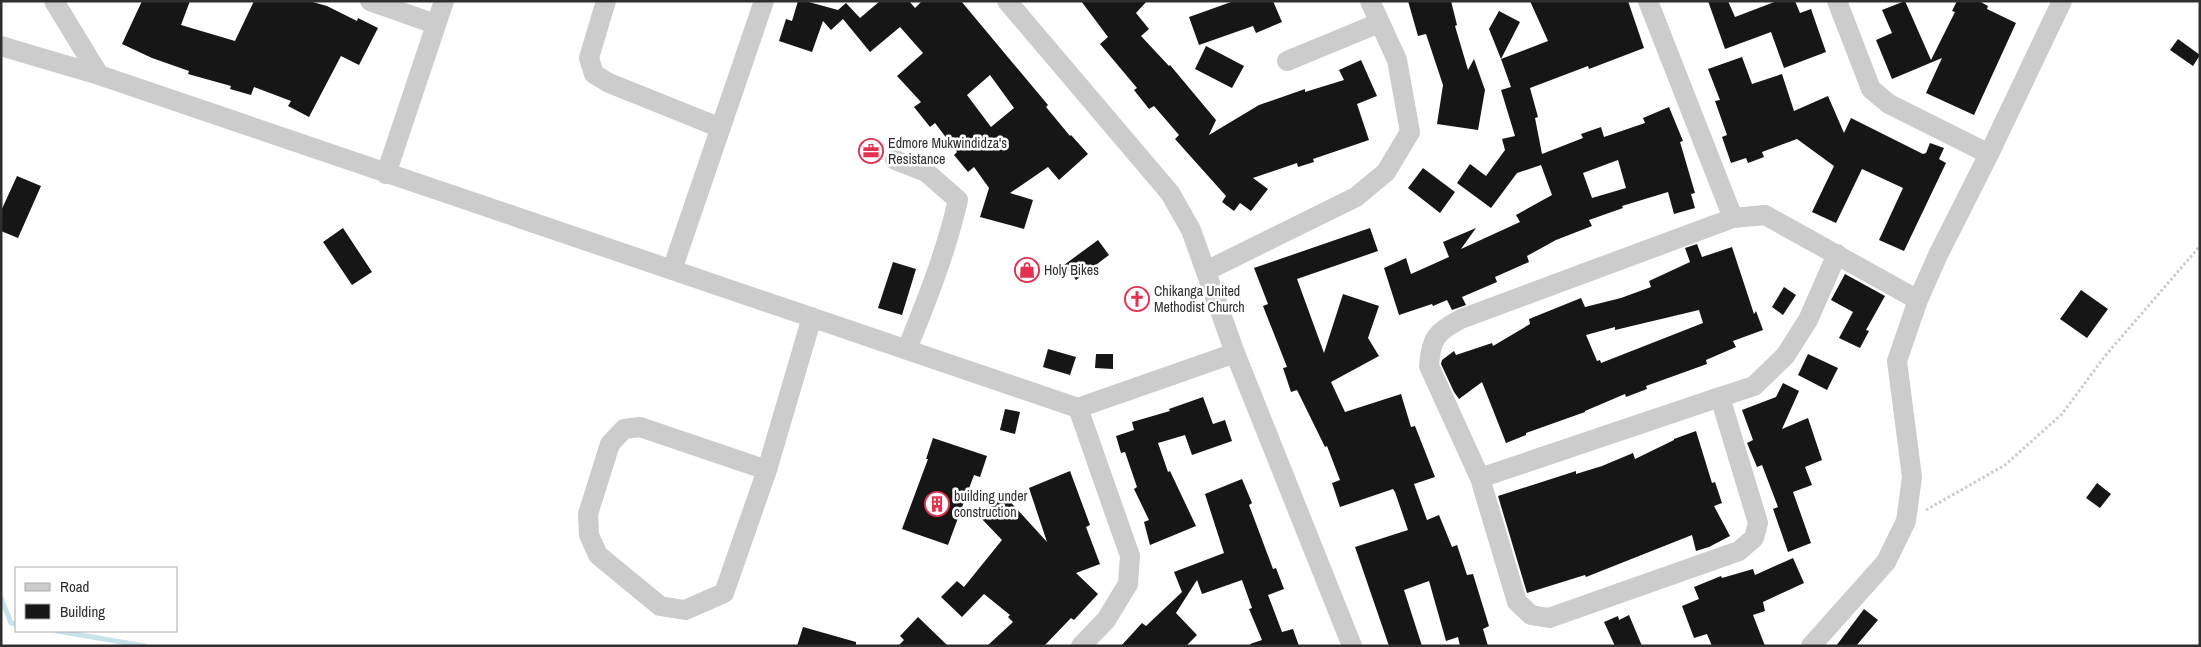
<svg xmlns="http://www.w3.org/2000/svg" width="2201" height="647" font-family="'Archivo Narrow',sans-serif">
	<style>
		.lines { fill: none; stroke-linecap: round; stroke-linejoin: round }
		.stream { stroke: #c9e2ec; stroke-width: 5 }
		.building { fill: #161616; fill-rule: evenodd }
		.path { stroke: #ccc; stroke-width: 3; stroke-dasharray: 2.5 2.5; stroke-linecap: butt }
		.minor { stroke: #ccc; stroke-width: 20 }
		.labels { text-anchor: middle; stroke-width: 5; stroke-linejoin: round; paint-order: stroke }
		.poi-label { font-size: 14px; fill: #2f2f2f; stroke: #fff; text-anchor: start }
	</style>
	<rect width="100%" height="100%" fill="#fff"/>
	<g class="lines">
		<!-- stream -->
		<path class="stream" d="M1,598L11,623L16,624
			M57,631L145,646"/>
	</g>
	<!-- building -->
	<path class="building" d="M142,1H190L181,25L235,41L254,1H309L327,6L357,21L358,18L378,28L359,65L341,56L309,117L288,106L291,101L254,87L251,95L230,89L231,86L188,74L189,71L152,58L122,44Z
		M798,1H805L838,10L846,3L860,18L880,1H909L915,8L922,1H961L1048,105L1046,107L1070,136L1071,135L1088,154L1059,180L1048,167L1010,193L1033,200L1024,229L980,217L989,188L974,167L968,172L954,155L957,152L935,123L930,127L914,107L921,102L897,76L923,53L900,27L870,52L843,19L831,30L823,21L812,52L779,41L786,19L792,21ZM990,75L1014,108L991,127L967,95Z
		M1081,1H1147L1136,13L1149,29L1141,36L1169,66L1170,65L1216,120L1209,135L1259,105L1305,89V92L1344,80L1339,70L1361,60L1377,96L1357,104L1369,140L1313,159L1314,162L1298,167L1297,163L1253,178L1268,189L1251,211L1240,203L1234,211L1222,202L1226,196L1175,139L1179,135L1154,106L1149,109L1134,90L1137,88L1100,44L1108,37Z
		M1234,1H1273L1282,22L1256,33L1253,26L1199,45L1189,17Z
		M1408,1H1451L1457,25L1455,26L1468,70L1474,59L1485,90L1478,130L1437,124L1443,85L1426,34L1418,36Z
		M1530,1H1628L1644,48L1589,69L1588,66L1530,88L1538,117L1535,118L1542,154L1583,138L1581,134L1601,127L1604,137L1645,123L1643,118L1669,107L1683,141L1680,142L1695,193L1691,194L1695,208L1674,214L1668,192L1622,206L1623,208L1589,220L1592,226L1556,240L1527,256L1529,262L1495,277L1497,282L1462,297L1466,305L1452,310L1447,300L1433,306L1432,304L1399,315L1384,268L1406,258L1411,274L1449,257L1443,242L1476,228L1461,249L1520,222L1516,215L1552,195L1541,165L1517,173L1491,208L1457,183L1470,164L1486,176L1505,150L1502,139L1515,136L1501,90L1511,87L1501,59L1548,41ZM1618,160L1626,188L1592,198L1583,173Z
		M1708,1H1728L1735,17L1777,1H1795L1800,13L1811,9L1826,52L1784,68L1771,32L1725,49Z
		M1905,1L1931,60L1955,12L1952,11L1957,1H1979L1988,6L1987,9L2016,23L1974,115L1926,93L1942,58L1892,79L1876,40L1892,33L1882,10Z
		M1499,11L1520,22L1501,59L1489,29Z
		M2178,39L2200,55L2193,66L2170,50Z
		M1206,46L1244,66L1232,88L1195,69Z
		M1742,57L1752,84L1782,74L1794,111L1828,96L1844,133L1851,118L1923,154L1926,153L1930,143L1944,148L1939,159L1946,163L1904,251L1879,240L1903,188L1862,169L1836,223L1812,212L1834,166L1797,139L1762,152L1764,157L1748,163L1746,158L1731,163L1722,137L1727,135L1715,101L1720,100L1708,69Z
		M1423,168L1455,192L1440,213L1408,188Z
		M17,176L41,186L18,238L1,231V211Z
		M343,228L372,272L352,285L323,242Z
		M1370,228L1378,251L1297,279L1324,353L1343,294L1379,306L1368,338L1379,356L1331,382L1345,412L1401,394L1411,427L1415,426L1435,477L1414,484L1427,520L1439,515L1452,547L1457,545L1467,575L1473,574L1489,626L1483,629L1488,646H1460L1458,637L1446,641L1429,581L1404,590L1422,646H1389L1355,547L1408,530L1395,492L1393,489L1340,507L1332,483L1340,480L1327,446L1325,447L1297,390L1291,392L1283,368L1287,367L1263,306L1268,304L1254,268Z
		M1098,240L1109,255L1076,280L1064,265Z
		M1697,244L1702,257L1732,247L1754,314L1756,311L1763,330L1733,341L1736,347L1706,360L1707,364L1646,386L1647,389L1626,397L1625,394L1585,411V412L1526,433V435L1506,443L1482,382L1459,399L1454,392L1441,364L1442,360L1454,351L1456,355L1492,343L1493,346L1530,324L1529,319L1581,298L1585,307L1621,298L1651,287L1649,281L1690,262L1685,248ZM1699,310L1703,323L1601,363L1600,360L1597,361L1586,335L1615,327V330Z
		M893,262L916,269L902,315L878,308Z
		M1845,274L1885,296L1866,330L1869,331L1860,348L1839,338L1853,312L1831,300Z
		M1784,287L1796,295L1783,315L1772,307Z
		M2081,290L2108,309L2087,338L2060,319Z
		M1048,349L1076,357L1070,375L1043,367Z
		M1096,354H1113V369L1095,368Z
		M1808,354L1838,368L1827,390L1798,375Z
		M1783,383L1799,391L1782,429L1808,418L1822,460L1805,467L1812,485L1793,492L1811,543L1788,552L1773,509L1778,507L1762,465L1757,467L1747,443L1753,440L1742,410L1776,397Z
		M1203,397L1213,424L1225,420L1232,441L1192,455L1185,435L1158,443L1168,472L1170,471L1196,526L1150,545L1144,522L1149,520L1134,489L1137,487L1125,452L1121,453L1116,436L1134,430L1132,422L1170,411L1169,409Z
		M1005,409L1020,412L1015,434L1000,430Z
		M1696,431L1712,483L1715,482L1722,503L1714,506L1730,536L1709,547L1696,551L1692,535L1586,577L1585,575L1527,593L1498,496L1576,471V474L1602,466L1633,453L1635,459L1674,440V439Z
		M933,438L987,456L980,477L974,475L948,545L902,529L928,459H926Z
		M1070,471L1090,525L1086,527L1100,564L1076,573L1098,594L1074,620L1071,618L1044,646H987L1013,622L1008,617L1010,615L984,594L962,617L941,597L957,581L964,587L1002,540L980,517L1004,495L1047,542L1029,488Z
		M1242,479L1252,503L1249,505L1273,569L1276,568L1284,589L1268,595L1282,632L1293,629L1299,646H1251L1250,644L1262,640L1249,609L1252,608L1242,580L1202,594L1197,580L1176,613L1197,635L1186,646H1121L1142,623L1146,626L1182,592L1174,572L1224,553L1205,494Z
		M2097,483L2111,494L2100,508L2086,498Z
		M1793,558L1804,583L1763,602L1765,611L1753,615L1765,646H1712L1707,634L1694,638L1682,606L1699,599L1694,587L1721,576L1722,578L1753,569L1755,575Z
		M1864,609L1878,620L1856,646H1836Z
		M1629,615L1642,646H1615L1604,622L1618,616L1619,620Z
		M918,617L948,646H898L904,640L900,636Z
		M803,627L856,642V646H797Z"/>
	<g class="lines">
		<!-- path -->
		<path class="path" d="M1926,510L2005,465L2062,414L2105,356L2200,246"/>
		<!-- minor -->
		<path class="minor" d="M54,1L99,75
			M370,1L435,24
			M606,1L589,58L594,74L609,83L721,128
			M1007,1L1170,193L1191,230L1235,353L1352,646
			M1648,1L1733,218
			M1837,1L1871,89L1889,104L1989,154
			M1,46L99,75L1078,408L1235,353
			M1287,61L1379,23
			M895,160L926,172L958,200C946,252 927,300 907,349
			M386,174L444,1
			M672,270L764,1
			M1206,271L1356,197L1386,172L1410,132L1397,60L1370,1
			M1720,397L1754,386L1785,356L1808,320L1837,254
			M1078,408L1130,556L1128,584L1106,620L1081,646
			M767,470L640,427L624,429L610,444L588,514L589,535L598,555L660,606L685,610L724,593L767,470L812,317
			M1480,478L1720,397L1758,523L1754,538L1739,551L1549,618L1531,615L1517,602L1480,478L1429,366C1431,338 1436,332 1461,319L1733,218L1765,215L1918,300
			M1811,646L1886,562L1906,521L1912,477L1897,361L1918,300L1938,255L1989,154L2062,1"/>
	</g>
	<!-- icons -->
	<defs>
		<symbol id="office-ring" viewBox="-11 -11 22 22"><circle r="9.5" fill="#fff" stroke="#e63050" stroke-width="1.5"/><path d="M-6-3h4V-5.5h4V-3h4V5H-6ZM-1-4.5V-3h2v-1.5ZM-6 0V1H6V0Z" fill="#e63050"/></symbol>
		<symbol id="shop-ring" viewBox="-11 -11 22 22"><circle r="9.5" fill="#fff" stroke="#e63050" stroke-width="1.5"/><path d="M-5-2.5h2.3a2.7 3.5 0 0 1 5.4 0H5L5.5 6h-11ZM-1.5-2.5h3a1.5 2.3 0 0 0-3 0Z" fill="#e63050"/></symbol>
		<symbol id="church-ring" viewBox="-11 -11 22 22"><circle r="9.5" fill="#fff" stroke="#e63050" stroke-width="1.5"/><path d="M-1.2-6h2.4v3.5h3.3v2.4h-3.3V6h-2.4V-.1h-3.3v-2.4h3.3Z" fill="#e63050"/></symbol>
		<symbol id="building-ring" viewBox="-11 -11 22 22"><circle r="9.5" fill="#fff" stroke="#e63050" stroke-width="1.5"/><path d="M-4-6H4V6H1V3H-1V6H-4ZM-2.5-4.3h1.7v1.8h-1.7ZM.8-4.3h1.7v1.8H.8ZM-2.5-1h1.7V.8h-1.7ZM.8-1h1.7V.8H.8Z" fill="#e63050"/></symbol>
	</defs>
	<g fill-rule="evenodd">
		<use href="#office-ring" x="857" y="137" width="28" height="28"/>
		<use href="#shop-ring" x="1013" y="256" width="28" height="28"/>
		<use href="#church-ring" x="1123" y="285" width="28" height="28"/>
		<use href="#building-ring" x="923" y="490" width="28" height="28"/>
	</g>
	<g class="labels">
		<!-- poi labels -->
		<g class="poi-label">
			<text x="888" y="148">Edmore Mukwindidza's<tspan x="888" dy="16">Resistance</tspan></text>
			<text x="1044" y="275">Holy Bikes</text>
			<text x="1154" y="296">Chikanga United<tspan x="1154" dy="16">Methodist Church</tspan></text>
			<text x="954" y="501">building under<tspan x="954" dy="16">construction</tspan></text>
		</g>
	</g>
	<!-- border -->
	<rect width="2201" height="647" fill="none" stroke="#2f2f2f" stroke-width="5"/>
	<!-- legend -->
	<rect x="15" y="567" width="162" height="65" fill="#ffffff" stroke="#acacac"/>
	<rect x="25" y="583" width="25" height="8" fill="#cccccc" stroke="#acacac"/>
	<text x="60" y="592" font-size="15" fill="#2f2f2f">Road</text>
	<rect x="25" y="604" width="25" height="15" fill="#161616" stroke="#acacac"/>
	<text x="60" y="617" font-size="15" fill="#2f2f2f">Building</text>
</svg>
